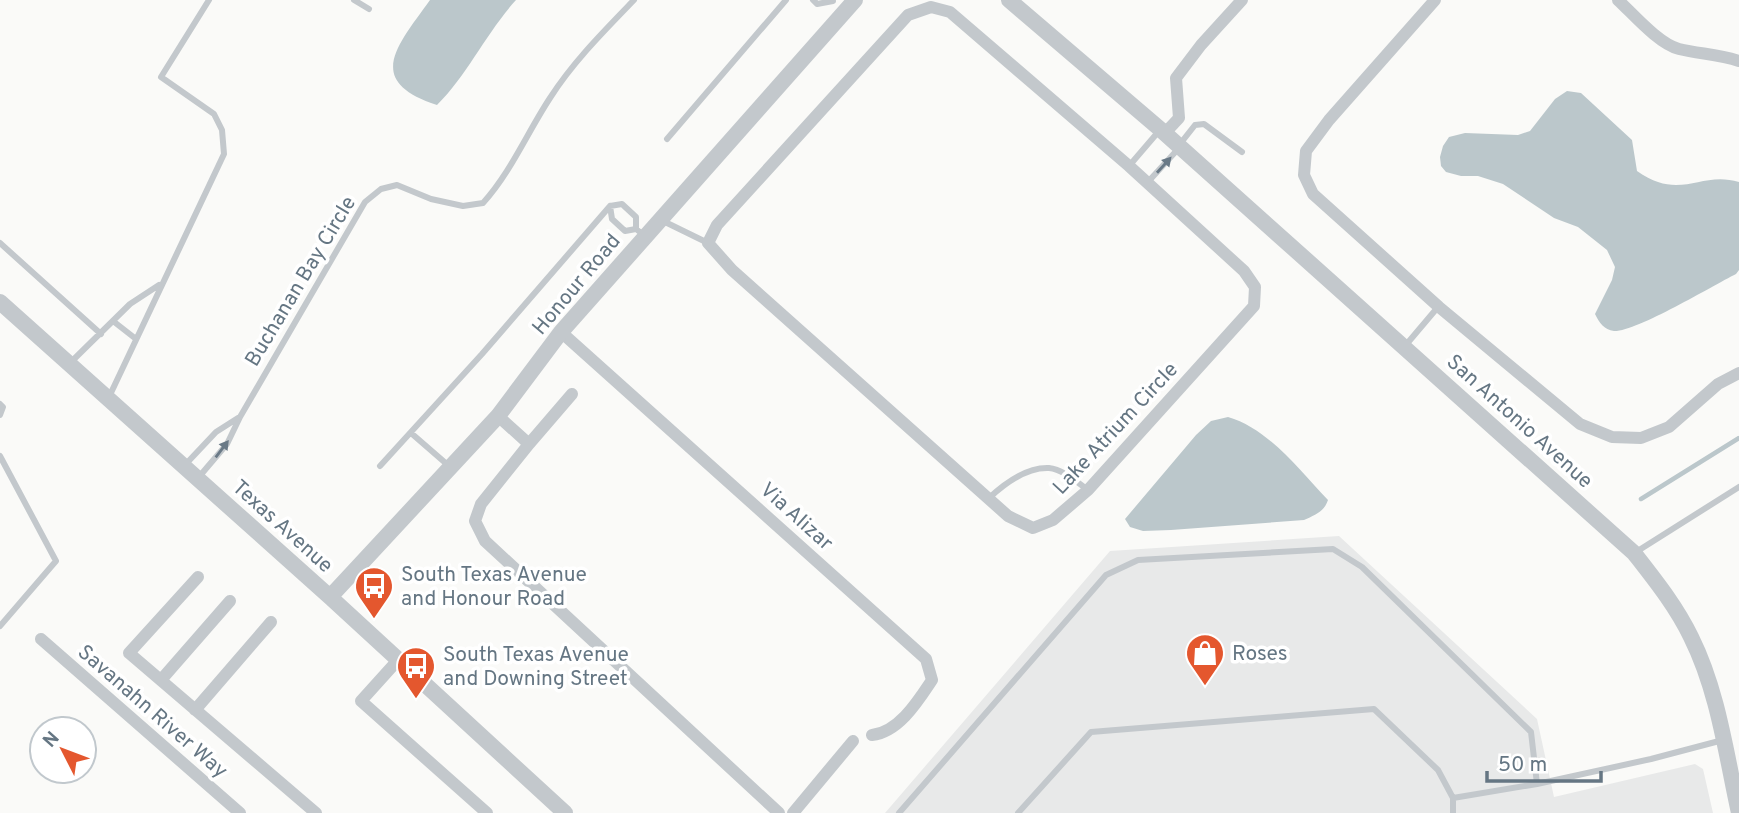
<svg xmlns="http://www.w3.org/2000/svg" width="1739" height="813" font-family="Overpass,sans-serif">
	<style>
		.built { fill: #e8e9e9 }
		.water { fill: #bbc7cb }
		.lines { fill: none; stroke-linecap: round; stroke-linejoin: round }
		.stream { stroke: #bbc7cb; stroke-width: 4.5 }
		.service { stroke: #c3c8cc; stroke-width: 6 }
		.minor { stroke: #c3c8cc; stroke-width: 12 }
		.tertiary { stroke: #c3c8cc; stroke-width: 16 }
		.oneway { fill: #6a7a87 }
		.labels { text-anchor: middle; stroke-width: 7; stroke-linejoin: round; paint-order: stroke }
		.street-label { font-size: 21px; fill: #657683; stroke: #fff }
		.poi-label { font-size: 21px; fill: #657683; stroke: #fff; text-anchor: start }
	</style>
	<rect width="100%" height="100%" fill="#fafaf8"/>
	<!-- built -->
	<path class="built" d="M1339,536L1537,719L1554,797L1695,764L1703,769L1713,813H885L1110,551Z"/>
	<!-- water -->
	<path class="water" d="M430,0H516C486,33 468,74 437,105C363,81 398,45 430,0Z
		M1567,91L1581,93L1632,140L1637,171C1681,202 1700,170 1739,182V270L1736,274C1712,286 1636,332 1614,331C1604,330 1599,322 1595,314L1612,280L1615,267L1607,250L1578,227L1554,218L1503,184L1478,176H1461L1446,172L1441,166L1440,157L1443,146L1449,137L1465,133L1518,135L1530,131L1555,99Z
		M1228,417C1269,429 1299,470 1328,500C1324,512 1315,515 1304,520L1171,530L1143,531L1130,527L1125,519L1196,435L1211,421Z"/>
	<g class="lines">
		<!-- stream -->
		<path class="stream" d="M1641,499L1739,438"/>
		<!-- service -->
		<path class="service" d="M354,0L369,9
			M813,0L817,4L833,1
			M667,139L786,0
			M1180,144L1195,125L1204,124L1242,152
			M1129,166L1159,131
			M1147,183L1179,148
			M663,221L708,243
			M636,229L625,231L612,219L610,206L622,204L636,217V229L645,236
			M0,243L101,334
			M113,321L136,339
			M1405,346L1438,307
			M70,363L130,304L159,285
			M109,397L224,154L222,130L214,114L161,77L209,0
			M0,404L3,407L0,415
			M411,433L449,466
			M0,456L56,561L0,626
			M184,466L216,432L238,418
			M380,466L482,354L610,206
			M198,478L227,444L240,417L365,202L381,189L397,185L431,199L463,206L483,203C511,172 527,133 550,98C573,62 604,31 634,0
			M989,498C1004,484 1027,467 1049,468C1062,469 1077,482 1088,490
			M1636,552L1739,487
			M1537,784L1651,759L1723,740
			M899,813L1106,575L1138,560L1333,549L1362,567L1531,732L1537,784L1453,798V813
			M1018,813L1091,732L1374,709L1438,770L1453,798"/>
		<!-- minor -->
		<path class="minor" d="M1435,0L1329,120L1306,151L1304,175L1313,194L1439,307L1580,424L1612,437L1641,438L1669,427L1718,384L1739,373
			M1618,0C1634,15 1659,44 1679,49C1699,54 1719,54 1739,61
			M931,7L950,12L1129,166L1244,271L1255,287L1254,306L1088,490L1053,520L1033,528L1008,516L732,270L708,243L717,225L908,15Z
			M1165,133L1179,118L1176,78L1201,45L1242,0
			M561,332L926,659L932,680C918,701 899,732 872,735
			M498,416L529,444L481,504L475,521L485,541L779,813
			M529,444L572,394
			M198,577L129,653L316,813
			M41,639L240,813
			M398,660L361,701L487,813
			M161,680L230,601
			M195,710L271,622
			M793,813L853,741"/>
		<!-- tertiary -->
		<path class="tertiary" d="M1009,0L1160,129L1634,553C1655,580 1676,606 1691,637C1718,691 1726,754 1739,813
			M0,302L330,597L565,813
			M330,597L498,416L561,332L855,0"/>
	</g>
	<!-- one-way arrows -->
	<defs><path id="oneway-solid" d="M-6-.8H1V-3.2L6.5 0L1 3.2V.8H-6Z" transform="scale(1.75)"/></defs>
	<g class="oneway">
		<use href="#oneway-solid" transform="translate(1164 165) rotate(-48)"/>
		<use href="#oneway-solid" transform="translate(222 449) rotate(-53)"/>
	</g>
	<!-- icons -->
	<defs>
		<symbol id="bus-pin" viewBox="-11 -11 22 30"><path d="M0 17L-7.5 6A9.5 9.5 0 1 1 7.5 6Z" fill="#e4572e" stroke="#fff"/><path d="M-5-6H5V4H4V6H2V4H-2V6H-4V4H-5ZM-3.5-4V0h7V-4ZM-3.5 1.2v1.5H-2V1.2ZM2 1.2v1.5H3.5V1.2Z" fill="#fff"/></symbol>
		<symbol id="shop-pin" viewBox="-11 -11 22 30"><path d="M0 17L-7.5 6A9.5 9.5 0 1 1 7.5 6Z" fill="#e4572e" stroke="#fff"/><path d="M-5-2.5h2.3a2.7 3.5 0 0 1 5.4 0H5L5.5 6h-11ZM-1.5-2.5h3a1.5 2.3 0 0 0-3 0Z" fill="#fff"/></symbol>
	</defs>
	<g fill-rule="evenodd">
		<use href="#bus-pin" x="352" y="564" width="44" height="60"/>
		<use href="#shop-pin" x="1183" y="631" width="44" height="60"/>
		<use href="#bus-pin" x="394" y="644" width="44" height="60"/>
	</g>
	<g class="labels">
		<!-- street labels -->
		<g class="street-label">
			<text transform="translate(300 281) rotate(-59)" y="7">Buchanan Bay Circle</text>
			<text transform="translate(576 284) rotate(-50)" y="7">Honour Road</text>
			<text transform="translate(1520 421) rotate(42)" y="7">San Antonio Avenue</text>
			<text transform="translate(1115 428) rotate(-47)" y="7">Lake Atrium Circle</text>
			<text transform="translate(797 516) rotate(42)" y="7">Via Alizar</text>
			<text transform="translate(283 526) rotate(42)" y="7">Texas Avenue</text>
			<text transform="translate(153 711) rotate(41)" y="7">Savanahn River Way</text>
		</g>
		<!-- poi labels -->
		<g class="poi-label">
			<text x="401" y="581">South Texas Avenue<tspan x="401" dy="24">and Honour Road</tspan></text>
			<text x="1232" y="660">Roses</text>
			<text x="443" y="661">South Texas Avenue<tspan x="443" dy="24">and Downing Street</tspan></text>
		</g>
	</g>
	<!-- north arrow -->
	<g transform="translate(63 750) rotate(312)"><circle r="33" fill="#ffffff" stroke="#c1c8cd" stroke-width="2"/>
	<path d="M0-5L12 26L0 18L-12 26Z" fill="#e4572e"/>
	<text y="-10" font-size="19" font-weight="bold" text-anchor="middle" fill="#657683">N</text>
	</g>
	<!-- scale -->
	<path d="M1487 771v10h114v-10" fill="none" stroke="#657683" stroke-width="3.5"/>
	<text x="1498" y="771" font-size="21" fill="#657683" stroke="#ffffff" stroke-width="5" paint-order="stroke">50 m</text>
</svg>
